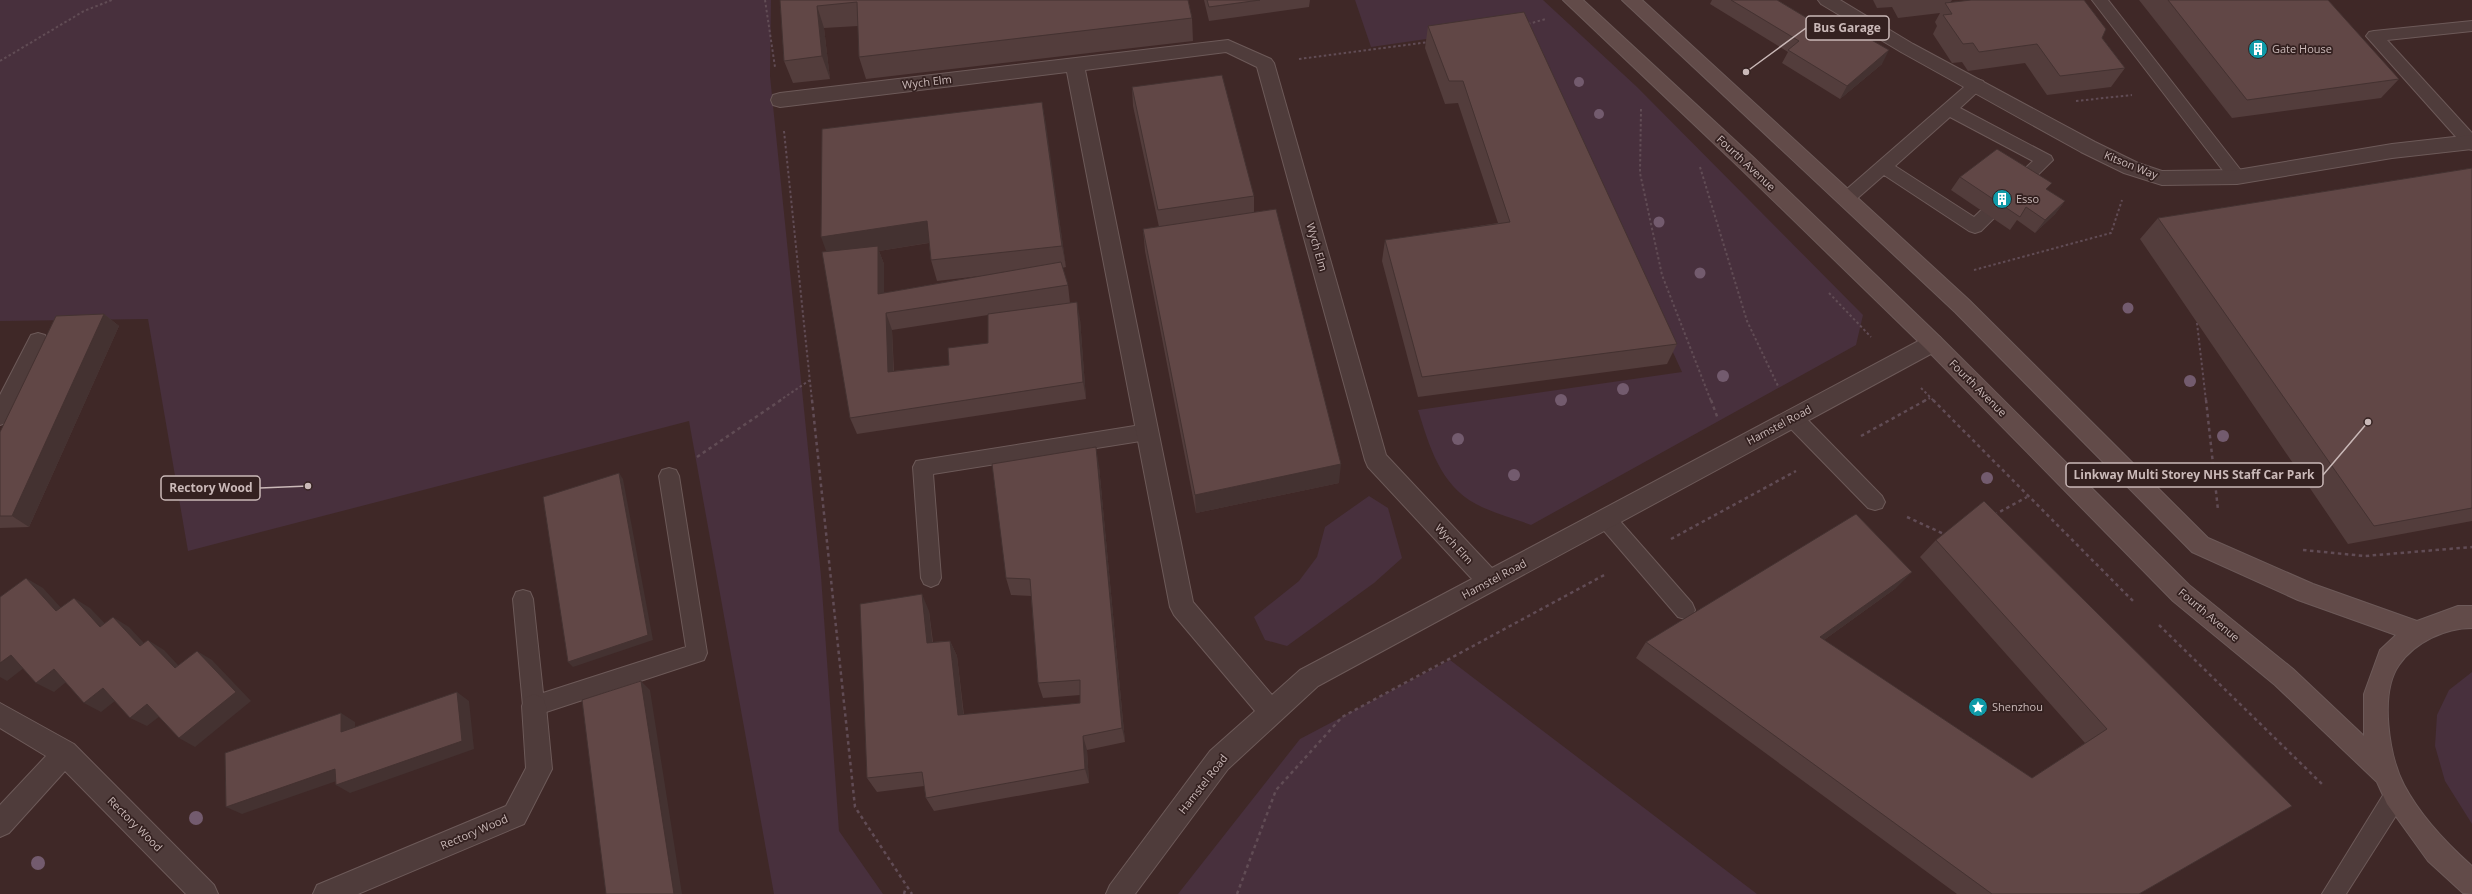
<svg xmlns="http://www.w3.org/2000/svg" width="2472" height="894" font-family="'Open Sans',sans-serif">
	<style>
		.green { fill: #48303d }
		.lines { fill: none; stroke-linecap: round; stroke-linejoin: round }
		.lane-casing { stroke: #6d5a59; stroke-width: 2 }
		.street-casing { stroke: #6d5a59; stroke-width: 2 }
		.secondary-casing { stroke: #6d5a59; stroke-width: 2 }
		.path-far1 { stroke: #614c55; stroke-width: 2; stroke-dasharray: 2.5 2.5; stroke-linecap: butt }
		.path { stroke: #614c55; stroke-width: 2.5; stroke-dasharray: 3.5 3.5; stroke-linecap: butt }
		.lane { fill: #4f3c3b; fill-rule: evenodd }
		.street { fill: #4f3c3b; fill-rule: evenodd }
		.secondary { fill: #624b49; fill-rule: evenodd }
		.tree { fill: #735b6e }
		.wall { fill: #533d3c; fill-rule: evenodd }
		.shaded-wall { fill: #443231 }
		.building { fill: #614746; stroke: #443231 }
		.labels { text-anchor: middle; stroke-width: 3.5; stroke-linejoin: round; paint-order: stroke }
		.poi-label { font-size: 11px; fill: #cab9b8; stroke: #342120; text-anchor: start }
		.street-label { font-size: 11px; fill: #cab9b8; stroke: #342120 }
		.leader { fill: none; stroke: #cab9b8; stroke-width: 1.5 }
		.callout-dot { fill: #cab9b8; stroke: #342120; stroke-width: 1.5 }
		.callout { fill: #342120; stroke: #cab9b8; stroke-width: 1.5 }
		.callout-label { font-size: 12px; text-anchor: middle; font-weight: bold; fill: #cab9b8 }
	</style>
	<rect width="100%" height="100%" fill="#3f2827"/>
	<!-- green -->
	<path class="green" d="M0,0H771L770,76L821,576L839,831L883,894H774L689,421L188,551L148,319L0,321Z
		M1355,0H1543L1637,87L1863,315L1856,345L1531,525C1513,518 1493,513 1476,504C1440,485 1429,445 1418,410L1682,372L1523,25L1371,47Z
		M1369,496L1388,508L1402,558L1374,583L1287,646L1265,640L1254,617L1299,581L1317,557L1325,527Z
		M1450,660L1757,894H1178L1300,739Z
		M2472,672V824L2445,781L2435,746L2437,715L2449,690Z"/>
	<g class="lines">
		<defs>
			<path id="lane" d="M2092,0H2108L2243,173L2245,177L2243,181L2237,183L2231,181Z
				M2472,21V31L2387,40L2472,133V150L2466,148L2366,36L2369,32L2374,31Z
				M1977,79L1983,81L1985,85L1960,108L2051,156L2053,160L1981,231L1975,233L1969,231L1884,175L1852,203L1846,205L1840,203L1838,199L1840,195L1971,81ZM1950,117L2033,161L1974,217L1895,166Z
				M1793,410L1800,412L1882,496L1885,502L1882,508L1875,510L1868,508L1786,424L1784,418L1786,412Z
				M1147,424L1154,426L1156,432L1154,438L1147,440L933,474L941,578L938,584L931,587L924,584L921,578L913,467L916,461Z
				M669,468L676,470L679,476L707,653L704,660L534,716L526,713L523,706L513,599L516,592L523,590L530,592L533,599L543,693L686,647L659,476L662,470Z
				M1606,510L1613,513L1692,603L1695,610L1692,617L1685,619L1678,617L1599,525L1596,519L1599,513Z
				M2396,784L2404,787L2407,795L2404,803L2346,894H2322L2388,787Z"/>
			<path id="street" d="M1818,0H1840L1913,44L2095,142L2138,163L2162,171L2237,170L2392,144L2472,135V149L2392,158L2237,184L2162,185L2124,173L2081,152L1901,52L1821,4Z
				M1228,40L1271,59L1274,63L1386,455L1492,568L1926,337L1933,335L1940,337L1943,343L1940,349L1318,686L1228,769L1135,894H1106L1110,885L1210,751L1255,711L1174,615L1170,607L1067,72L780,107L773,105L771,100L773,95L780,93ZM1226,52L1257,67L1365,460L1368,467L1472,579L1300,670L1272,695L1193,602L1085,70Z
				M38,333L45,335L48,341L8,422L0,425V395L31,335Z
				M534,694L543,698L546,706L552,769L524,824L358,894H313L317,885L506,806L526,768L522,706L525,698Z
				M0,703L74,744L214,885L218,894H186L65,771L9,833L0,837V805L46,756L0,728Z"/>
			<path id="secondary" d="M1563,0H1583L1754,158L1940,337L2189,585L2293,669L2364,736V694L2380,650L2396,635L2298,600L2192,552L1955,312L1622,0H1642L1969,300L2208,538L2313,584L2417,621L2458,606H2472V628C2445,628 2415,642 2399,665C2379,693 2389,756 2404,785C2420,815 2447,844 2472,866V894L2463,893L2428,861L2387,804L2377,782L2275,685L2173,601L1926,349L1740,168Z"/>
		</defs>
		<!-- lane casing -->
		<use href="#lane" class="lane-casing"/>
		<!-- street casing -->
		<use href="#street" class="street-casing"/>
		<!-- secondary casing -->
		<use href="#secondary" class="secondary-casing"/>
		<!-- path-far1 -->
		<path class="path-far1" d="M765,0L775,67
			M1528,24L1546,19
			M1299,59L1429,42
			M0,61L84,11L112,0
			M2076,101L2132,95
			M1641,109L1640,173L1662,275L1711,401
			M784,131L812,401
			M1700,167L1747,321L1778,386
			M1974,270L2111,233L2122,200
			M1829,293L1871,337
			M2197,323L2206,401
			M1921,388L1934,401
			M779,401L810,380
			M1924,401L1930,398"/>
		<!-- path -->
		<path class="path" d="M812,400L855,807L912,894
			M1711,400L1718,419
			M1933,400L2133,601
			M2206,400L2218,510
			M1861,436L1926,400
			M697,457L781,400
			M1994,515L2027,497
			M1907,517L1946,535
			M1671,539L1796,471
			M2303,550L2365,556L2472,547
			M2159,625L2323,785
			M904,894L906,887
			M1237,894L1276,790L1342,717L1606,574"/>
		<!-- lane -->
		<use href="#lane" class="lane"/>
		<!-- street -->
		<use href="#street" class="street"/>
		<!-- secondary -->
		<use href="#secondary" class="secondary"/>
	</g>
	<!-- trees -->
	<g class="tree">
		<circle cx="1579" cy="82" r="5"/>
		<circle cx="1599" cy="114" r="5"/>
		<circle cx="1659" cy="222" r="5.5"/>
		<circle cx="1700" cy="273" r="5.5"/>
		<circle cx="2128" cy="308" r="5.5"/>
		<circle cx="1723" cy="376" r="6"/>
		<circle cx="2190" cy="381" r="6"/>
		<circle cx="1623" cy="389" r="6"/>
		<circle cx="1561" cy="400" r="6"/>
		<circle cx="2223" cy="436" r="6"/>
		<circle cx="1458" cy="439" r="6"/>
		<circle cx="1514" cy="475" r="6"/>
		<circle cx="1987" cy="478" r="6"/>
		<circle cx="196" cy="818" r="7"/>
		<circle cx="38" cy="863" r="7"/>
	</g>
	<!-- wall -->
	<path class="wall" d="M780,0H1188L1192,18L1193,41L866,79L859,57L858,26L824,28L830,79L793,83L784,61Z
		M1204,0H1310L1309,7L1209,21Z
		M1712,0H1777L1882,64L1840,99L1782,63L1788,52L1710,4Z
		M1873,0H1952L1950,3L2102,38L2125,68L2111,87L2047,95L2025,63L1968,71L1962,62L1952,63L1933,34L1937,26L1935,22L1940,13L1898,18L1892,7L1877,8Z
		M2139,0H2328L2399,79L2381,98L2232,118Z
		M1428,26L1677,344L1667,364L1418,397L1382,261L1385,240L1498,223L1458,103L1445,104L1425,48Z
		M1132,87L1254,196V213L1339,483L1196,513L1145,251L1143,229L1159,227L1133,106Z
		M1042,102L1066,267L1062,268L1068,285L1070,303L1080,319L1086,399L857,434L850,418L826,251ZM929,243L931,260L937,281L980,276L884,293V264L879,251ZM988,315V343L949,365L894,371L892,330Z
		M2472,168V521L2348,544L2140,239L2158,218Z
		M1960,177L2047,190L2065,201L2055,214L2035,233L2017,220L2010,230L1951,190Z
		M104,314L119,326L29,527L0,528V432Z
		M1099,466L1125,742L1087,750L1089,783L934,811L926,798L924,786L877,792L867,778L929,611L933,642L950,641L957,656L964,715L1080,703V695L1043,698L1038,683L1031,596L1011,595L1006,578Z
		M1936,540L2292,806L2139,894H1957L1636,658L1646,642L1896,588L1824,640L2032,778L2085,743L1920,557Z"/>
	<!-- shaded-wall -->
	<path class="shaded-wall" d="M817,6L824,28L830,79L822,56Z
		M1889,50L1882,64L1840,99L1847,86Z
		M1042,102L1046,124L1066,267L1062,246Z
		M2065,201L2055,214L2035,233L2045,220Z
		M927,221L933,242L879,251L884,264V312L829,259L821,237Z
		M1077,302L1080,319L1086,399L1083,382Z
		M886,313L892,330L894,388L888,372Z
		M104,314L119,326L29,527L12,516Z
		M1096,447L1099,466L1125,742L1122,728Z
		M1341,464L1339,483L1196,513L1195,495Z
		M619,473L623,479L653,640L573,667L568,662Z
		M1912,572L1896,588L1806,653L1820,637Z
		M26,578L43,588L73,621L56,611Z
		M922,594L929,611L934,659L927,643Z
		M74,598L90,608L117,636L100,627Z
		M113,617L129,627L156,656L140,646Z
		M148,640L164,650L190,678L175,668Z
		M950,641L957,656L965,730L958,715Z
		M197,651L212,660L251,701L195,747L179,738Z
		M11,655L29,664L7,681L0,677V663Z
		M54,669L71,678L54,692L36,683Z
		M641,681L650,690L682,894H674Z
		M103,688L120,697L101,712L84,703Z
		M457,692L469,701L474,749L350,793L336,785Z
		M147,704L164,713L147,726L130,718Z
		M341,713L355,722V740L341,732Z
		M1083,736L1087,750L1089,783L1085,769Z
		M335,769L348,777L242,814L226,807Z"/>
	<!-- building -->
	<path class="building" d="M780,0H1188L1192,18L859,57L857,2L817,6L822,56L784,61Z
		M1207,0H1260L1209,7Z
		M1731,0H1777L1822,27L1833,18L1889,50L1847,86L1788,50L1799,41Z
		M1971,0H2084L2106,29L2102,38L2125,68L2060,76L2037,44L1979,52L1973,43L1963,44L1943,15L1952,14L1945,3Z
		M2168,0H2328L2399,79L2247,100Z
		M1524,12L1677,344L1422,377L1385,240L1510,222L1463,81H1449L1428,26Z
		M1222,75L1254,196L1158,210L1132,87Z
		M1042,102L1062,246L931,260L927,221L821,237L822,129Z
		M1997,149L2052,183L2046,189L2065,201L2045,220L2026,207L2020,217L1960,177Z
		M2472,168V508L2374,526L2158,218Z
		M1276,209L1341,464L1195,495L1143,229Z
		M878,246V294L1061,262L1068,285L886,313L888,372L949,365L948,348L988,343V314L1077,302L1083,382L850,418L822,252Z
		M104,314L12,516H0V432L56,316Z
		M1096,447L1122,728L1083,736L1085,769L926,798L922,772L867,778L860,604L922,594L927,643L950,641L958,715L1080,703V680L1038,683L1030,579L1006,578L992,464Z
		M619,473L648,635L568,662L543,497Z
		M1984,501L2292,806L2139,894H1992L1646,642L1856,514L1912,572L1820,637L2032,778L2107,729L1936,540Z
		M26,578L56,611L74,598L100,627L113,617L140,646L148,640L175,668L197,651L236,692L179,738L147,704L130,718L103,688L84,703L54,669L36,683L11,655L0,663V597Z
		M641,681L674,894H606L582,700Z
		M457,692L462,741L336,785L335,769L226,807L225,753L341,713V732Z"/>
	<!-- icons -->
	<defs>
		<symbol id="building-disc" viewBox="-11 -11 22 22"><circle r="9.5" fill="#0f9aa8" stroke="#342120"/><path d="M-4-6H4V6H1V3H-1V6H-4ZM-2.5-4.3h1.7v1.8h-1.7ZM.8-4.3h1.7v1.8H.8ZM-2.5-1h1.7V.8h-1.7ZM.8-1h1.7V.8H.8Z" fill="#fff"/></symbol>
		<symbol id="sight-disc" viewBox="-11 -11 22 22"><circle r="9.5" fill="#0f9aa8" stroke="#342120"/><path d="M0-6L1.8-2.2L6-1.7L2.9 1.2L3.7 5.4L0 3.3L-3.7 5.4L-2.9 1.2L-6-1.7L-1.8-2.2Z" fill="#fff"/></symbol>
	</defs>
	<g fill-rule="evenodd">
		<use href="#building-disc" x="2247" y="38" width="22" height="22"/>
		<use href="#building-disc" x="1991" y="188" width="22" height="22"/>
		<use href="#sight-disc" x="1967" y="696" width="22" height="22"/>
	</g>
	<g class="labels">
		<!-- poi labels -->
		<g class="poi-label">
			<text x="2272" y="53">Gate House</text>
			<text x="2016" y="203">Esso</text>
			<text x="1992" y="711">Shenzhou</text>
		</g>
		<!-- street labels -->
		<g class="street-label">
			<text transform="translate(927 82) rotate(-7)" y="4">Wych Elm</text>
			<text transform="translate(1746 163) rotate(43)" y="4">Fourth Avenue</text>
			<text transform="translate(2131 165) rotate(22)" y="4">Kitson Way</text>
			<text transform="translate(1317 247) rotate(74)" y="4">Wych Elm</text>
			<text transform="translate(1978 388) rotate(45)" y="4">Fourth Avenue</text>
			<text transform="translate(1779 425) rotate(-28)" y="4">Hamstel Road</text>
			<text transform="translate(1454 544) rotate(47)" y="4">Wych Elm</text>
			<text transform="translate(1494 579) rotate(-28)" y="4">Hamstel Road</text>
			<text transform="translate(2209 615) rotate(40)" y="4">Fourth Avenue</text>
			<text transform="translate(1203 784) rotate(-52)" y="4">Hamstel Road</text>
			<text transform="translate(135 824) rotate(45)" y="4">Rectory Wood</text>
			<text transform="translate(474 832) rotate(-23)" y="4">Rectory Wood</text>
		</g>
	</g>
	<!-- callouts -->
	<path class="leader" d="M1746 72L1806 28M2368 422L2323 475M308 486L260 488"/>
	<g class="callout-dot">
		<circle cx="1746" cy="72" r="4"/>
		<circle cx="2368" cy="422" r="4"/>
		<circle cx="308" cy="486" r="4"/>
	</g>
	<g class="callout">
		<rect x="1806" y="16" width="83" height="24" rx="4"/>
		<rect x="2066" y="463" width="257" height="24" rx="4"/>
		<rect x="161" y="476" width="99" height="24" rx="4"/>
	</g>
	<g class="callout-label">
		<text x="1847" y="32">Bus Garage</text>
		<text x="2194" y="479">Linkway Multi Storey NHS Staff Car Park</text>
		<text x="211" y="492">Rectory Wood</text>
	</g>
</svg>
